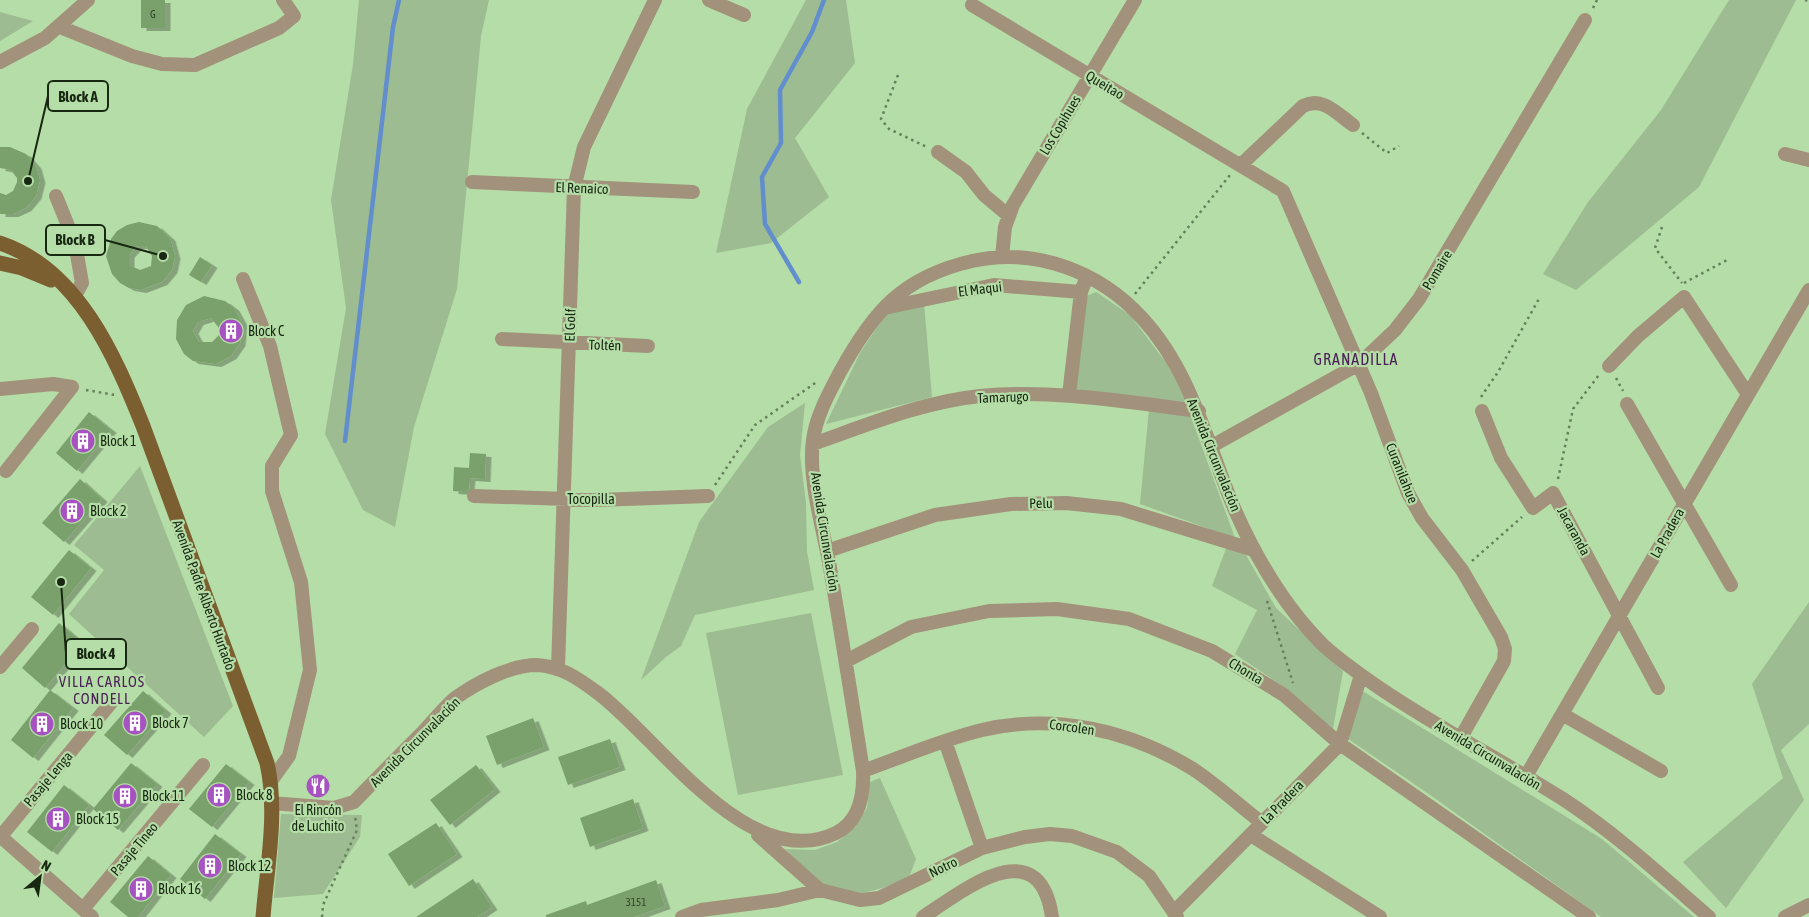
<svg xmlns="http://www.w3.org/2000/svg" width="1809" height="917" font-family="'Asap Condensed',sans-serif">
	<style>
		.green { fill: #9dbc91 }
		.lines { fill: none; stroke-linecap: round; stroke-linejoin: round }
		.stream { stroke: #628ecd; stroke-width: 4.5 }
		.building { fill: #7aa06c; fill-rule: evenodd; filter: url(#shadow) }
		.path { stroke: #65815c; stroke-width: 2.5; stroke-dasharray: 2.5 4; stroke-linecap: butt }
		.minor { stroke: #a2927b; stroke-width: 14 }
		.major { stroke: #7b5f31; stroke-width: 15 }
		.labels { text-anchor: middle; stroke-width: 4.5; stroke-linejoin: round; paint-order: stroke }
		.number-label { font-size: 11px; fill: #304528 }
		.street-label { font-size: 14px; fill: #182712; stroke: #b5dda7 }
		.poi-label { font-size: 14px; fill: #182712; stroke: #b5dda7; text-anchor: start }
		.neighbourhood-label { font-size: 15px; letter-spacing: 1px; fill: #4b2257; stroke: #b5dda7 }
		.quarter-label { font-size: 16px; letter-spacing: 1px; fill: #4b2257; stroke: #b5dda7 }
		.leader { fill: none; stroke: #182712; stroke-width: 2 }
		.callout-dot { fill: #182712; stroke: #b5dda7; stroke-width: 2 }
		.callout { fill: #b5dda7; stroke: #182712; stroke-width: 2 }
		.callout-label { font-size: 15px; text-anchor: middle; font-weight: bold; fill: #182712 }
	</style>
	<defs>
		<filter id="shadow"><feDropShadow dx="5.5" dy="3" stdDeviation="0" flood-color="#0004"/></filter>
	</defs>
	<rect width="100%" height="100%" fill="#b5dda7"/>
	<!-- green -->
	<path class="green" d="M359,0H489L481,36L457,289L414,427L395,527L363,510L325,434L346,308L331,200L353,64Z
		M806,0H846L855,63L795,138L829,197L771,243L716,253L747,109Z
		M1729,0H1796L1699,187L1576,290L1543,274L1588,202L1661,110Z
		M0,12L33,21L0,41Z
		M1096,292L1130,315L1167,364L1189,406L1075,392L1086,296Z
		M924,303L932,397L826,424L860,353L890,308Z
		M805,403L800,455L806,503L807,552L814,590L695,615L681,646L666,657L641,680L699,522L768,427Z
		M1149,409L1190,414L1235,538L1140,504Z
		M140,466L233,706L204,737L69,614L104,570L74,545Z
		M1227,546L1239,548L1246,555L1276,608L1343,671L1333,729L1291,692L1235,654L1257,610L1212,586Z
		M1809,602V724L1781,750L1804,800L1726,908L1683,862L1783,778L1752,684Z
		M811,613L843,775L738,795L706,633Z
		M1356,687L1602,839L1694,917H1601L1433,797L1344,736Z
		M880,778L916,859L910,875C884,890 850,902 822,884C808,876 796,860 785,849L815,850L837,842L856,826L867,808L870,782Z
		M281,814L362,815L360,837L323,894L274,898Z"/>
	<g class="lines">
		<!-- stream -->
		<path class="stream" d="M799,282L765,224L762,177L781,143L780,90L812,32L824,0
			M345,441L393,27L399,0"/>
	</g>
	<!-- building -->
	<path class="building" d="M141,0H165V28H141Z
		M0,147H10L26,154L36,166L40,180L36,196L26,208L13,214H0V193L6,195L13,191L17,182V178L11,170L0,168Z
		M139,222L157,226L170,238L175,256L172,270L162,282L141,290L129,288L120,283L112,274L106,256L111,239L117,231L127,225ZM137,246H146L152,256L151,266L140,270L129,265V255Z
		M200,257L212,265L201,282L189,275Z
		M204,296L225,301L234,308L242,323L240,343L231,356L216,364L193,361L184,354L176,339L177,320L186,305ZM211,318L219,328V335L212,342H199L193,331L198,322Z
		M89,412L111,430L77,471L56,453Z
		M470,453L486,454L485,479L470,478L469,489L466,492L453,491L454,467L469,468Z
		M80,479L102,499L64,542L42,523Z
		M69,550L91,568L53,615L31,597Z
		M59,623L83,643L45,688L22,668Z
		M50,690L73,708L33,758L11,740Z
		M143,691L166,711L127,755L104,735Z
		M533,718L544,747L497,765L486,736Z
		M610,739L620,767L568,785L558,757Z
		M131,763L157,784L118,830L93,809Z
		M226,764L249,782L212,827L189,809Z
		M476,765L495,789L450,825L430,800Z
		M64,785L89,805L52,852L27,832Z
		M633,799L643,828L590,847L580,818Z
		M436,823L457,854L409,886L388,854Z
		M215,834L241,854L205,899L180,879Z
		M148,856L171,875L138,917H128L110,902Z
		M473,879L492,907L477,917H416Z
		M656,880L665,906L634,917H546V915L586,901L587,905Z"/>
	<g class="lines">
		<!-- path -->
		<path class="path" d="M1805,0L1809,1
			M1593,8L1597,0
			M898,75L881,119L889,129L927,147
			M1362,133L1387,153L1399,146
			M1662,227L1655,248L1682,283
			M1684,283L1729,259
			M1135,294L1230,175
			M1616,378L1623,391
			M86,390L115,395
			M1481,397L1498,372L1540,297
			M1558,479L1573,409L1599,375
			M715,485L755,425L818,381
			M1472,561L1522,517
			M1267,601L1293,683
			M322,917L323,905L357,830L355,816"/>
		<!-- minor -->
		<path class="minor" d="M709,0L744,15
			M972,5L1283,191L1371,393L1408,493L1422,518L1462,570L1501,637L1505,649L1504,661L1460,739
			M60,27L132,56L162,64L195,65L279,28L294,16L283,0
			M0,62L45,38L88,0
			M938,152L966,172L984,195L1009,216
			M1785,154L1809,160
			M1239,164L1245,161L1303,106C1323,96 1337,114 1353,125
			M472,182L693,192
			M56,196L75,243L82,283L74,297
			M1002,257L1005,227L1013,205L1135,0
			M243,279L270,346L291,435L272,466V491L301,582L310,670L289,756L271,781
			M884,308L994,285L1081,292L1087,276
			M502,339L648,346
			M1609,366L1638,336L1684,297L1747,393
			M0,389L53,384L72,387
			M1069,395L1081,292
			M1627,404L1731,585
			M1482,411L1501,458L1533,508L1553,493L1658,688
			M813,444C867,425 922,402 980,396C1053,389 1127,402 1199,411
			M1212,446L1359,364L1395,330L1419,299L1585,20
			M6,471L72,387
			M474,496L598,500L708,496
			M827,551L935,515L1011,504L1066,503L1121,509L1254,550
			M846,661L911,627L989,611L1057,609L1129,619L1212,651L1284,695L1340,744L1589,917
			M0,667L32,629
			M558,668L574,188L584,147L655,0
			M1562,714L1661,771
			M945,741L982,848
			M863,771C902,757 941,740 982,730C1054,713 1130,730 1193,769C1217,785 1239,805 1262,823
			M1526,776L1809,290
			M271,803L334,808L354,802C377,778 400,755 423,732C433,721 443,709 454,699C476,683 510,665 537,665C561,666 579,679 598,693C659,739 749,875 836,833C860,821 864,795 863,771C852,701 841,631 829,562C822,524 808,478 813,440C816,416 829,393 840,372C873,312 902,277 972,261C1035,247 1099,271 1142,318C1191,371 1207,443 1234,508C1256,558 1283,605 1322,644C1340,661 1361,675 1381,689C1440,729 1503,761 1563,799C1615,833 1662,876 1709,917
			M758,835L820,890
			M1251,835L1380,917
			M0,836L92,917
			M1,836L114,699
			M83,909L203,765
			M1174,912L1340,744L1361,675
			M682,917L701,910L778,900L820,890L860,900L879,898L982,848L1025,837L1050,834L1072,836L1117,852L1149,876L1177,917
			M923,917C964,890 1039,829 1052,917
			M1785,917L1809,905"/>
		<!-- major -->
		<path class="major" d="M0,243C78,269 115,356 143,426L267,763C278,812 267,867 263,917
			M0,263L22,268L51,280"/>
	</g>
	<!-- icons -->
	<defs>
		<symbol id="building-disc" viewBox="-11 -11 22 22"><circle r="9.5" fill="#a652c0" stroke="#b5dda7"/><path d="M-4-6H4V6H1V3H-1V6H-4ZM-2.5-4.3h1.7v1.8h-1.7ZM.8-4.3h1.7v1.8H.8ZM-2.5-1h1.7V.8h-1.7ZM.8-1h1.7V.8H.8Z" fill="#fff"/></symbol>
		<symbol id="restaurant-disc" viewBox="-11 -11 22 22"><circle r="9.5" fill="#a652c0" stroke="#b5dda7"/><path d="M-5-6h1v4h1v-4h1v4h1v-4h1v5L-1.5 .5V6h-2V.5L-5-1ZM5-6V6H3V1.5H1.5Q1.5-4 5-6Z" fill="#fff"/></symbol>
	</defs>
	<g fill-rule="evenodd">
		<use href="#building-disc" x="217" y="317" width="28" height="28"/>
		<use href="#building-disc" x="69" y="427" width="28" height="28"/>
		<use href="#building-disc" x="58" y="497" width="28" height="28"/>
		<use href="#building-disc" x="121" y="709" width="28" height="28"/>
		<use href="#building-disc" x="28" y="710" width="28" height="28"/>
		<use href="#restaurant-disc" x="304" y="772" width="28" height="28"/>
		<use href="#building-disc" x="205" y="781" width="28" height="28"/>
		<use href="#building-disc" x="111" y="782" width="28" height="28"/>
		<use href="#building-disc" x="44" y="805" width="28" height="28"/>
		<use href="#building-disc" x="196" y="852" width="28" height="28"/>
		<use href="#building-disc" x="127" y="875" width="28" height="28"/>
	</g>
	<g class="labels">
		<!-- number labels -->
		<g class="number-label">
			<text x="153" y="18">G</text>
			<text x="636" y="906">3151</text>
		</g>
		<!-- street labels -->
		<g class="street-label">
			<text transform="translate(1105 85) rotate(31)" y="5">Queitao</text>
			<text transform="translate(1060 125) rotate(-59)" y="5">Los Copihues</text>
			<text transform="translate(582 188) rotate(2)" y="5">El Renaico</text>
			<text transform="translate(1437 270) rotate(-59)" y="5">Pomaire</text>
			<text transform="translate(980 289) rotate(-7)" y="5">El Maqui</text>
			<text transform="translate(570 325) rotate(-88)" y="5">El Golf</text>
			<text transform="translate(605 345) rotate(2)" y="5">Toltén</text>
			<text transform="translate(1003 397) rotate(-2)" y="5">Tamarugo</text>
			<text transform="translate(1214 455) rotate(68)" y="5">Avenida Circunvalación</text>
			<text transform="translate(1402 473) rotate(68)" y="5">Curanilahue</text>
			<text x="591" y="504">Tocopilla</text>
			<text transform="translate(1041 503) rotate(-1)" y="5">Pelu</text>
			<text transform="translate(1574 531) rotate(61)" y="5">Jacaranda</text>
			<text transform="translate(825 532) rotate(81)" y="5">Avenida Circunvalación</text>
			<text transform="translate(1667 533) rotate(-61)" y="5">La Pradera</text>
			<text transform="translate(204 595) rotate(70)" y="5">Avenida Padre Alberto Hurtado</text>
			<text transform="translate(1246 671) rotate(31)" y="5">Chonta</text>
			<text transform="translate(1072 727) rotate(8)" y="5">Corcolen</text>
			<text transform="translate(415 742) rotate(-45)" y="5">Avenida Circunvalación</text>
			<text transform="translate(1488 755) rotate(31)" y="5">Avenida Circunvalación</text>
			<text transform="translate(48 779) rotate(-50)" y="5">Pasaje Lenga</text>
			<text transform="translate(1282 802) rotate(-46)" y="5">La Pradera</text>
			<text transform="translate(134 849) rotate(-50)" y="5">Pasaje Tineo</text>
			<text transform="translate(943 867) rotate(-26)" y="5">Notro</text>
		</g>
		<!-- poi labels -->
		<g class="poi-label">
			<text x="248" y="336">Block C</text>
			<text x="100" y="446">Block 1</text>
			<text x="90" y="516">Block 2</text>
			<text x="152" y="728">Block 7</text>
			<text x="60" y="729">Block 10</text>
			<text x="236" y="800">Block 8</text>
			<text x="142" y="801">Block 11</text>
			<text x="318" y="815" text-anchor="middle">El Rincón<tspan x="318" dy="16">de Luchito</tspan></text>
			<text x="76" y="824">Block 15</text>
			<text x="228" y="871">Block 12</text>
			<text x="158" y="894">Block 16</text>
		</g>
		<!-- neighbourhood labels -->
		<g class="neighbourhood-label">
			<text x="102" y="687">VILLA CARLOS<tspan x="102" dy="17">CONDELL</tspan></text>
		</g>
		<!-- quarter labels -->
		<g class="quarter-label">
			<text x="1356" y="365">GRANADILLA</text>
		</g>
	</g>
	<!-- callouts -->
	<path class="leader" d="M28 181L48 96M163 256L105 240M61 582L66 654"/>
	<g class="callout-dot">
		<circle cx="28" cy="181" r="5"/>
		<circle cx="163" cy="256" r="5"/>
		<circle cx="61" cy="582" r="5"/>
	</g>
	<g class="callout">
		<rect x="48" y="81" width="60" height="30" rx="5"/>
		<rect x="46" y="225" width="59" height="30" rx="5"/>
		<rect x="66" y="639" width="60" height="30" rx="5"/>
	</g>
	<g class="callout-label">
		<text x="78" y="102">Block A</text>
		<text x="75" y="245">Block B</text>
		<text x="96" y="659">Block 4</text>
	</g>
	<!-- north arrow -->
	<g transform="translate(40 877) rotate(29)" stroke="#b5dda7" stroke-width="4" paint-order="stroke">
	<path d="M0-4L9 19L0 12L-9 19Z" fill="#182712"/>
	<text y="-8" font-size="14" font-weight="bold" text-anchor="middle" fill="#182712">N</text>
	</g>
</svg>
